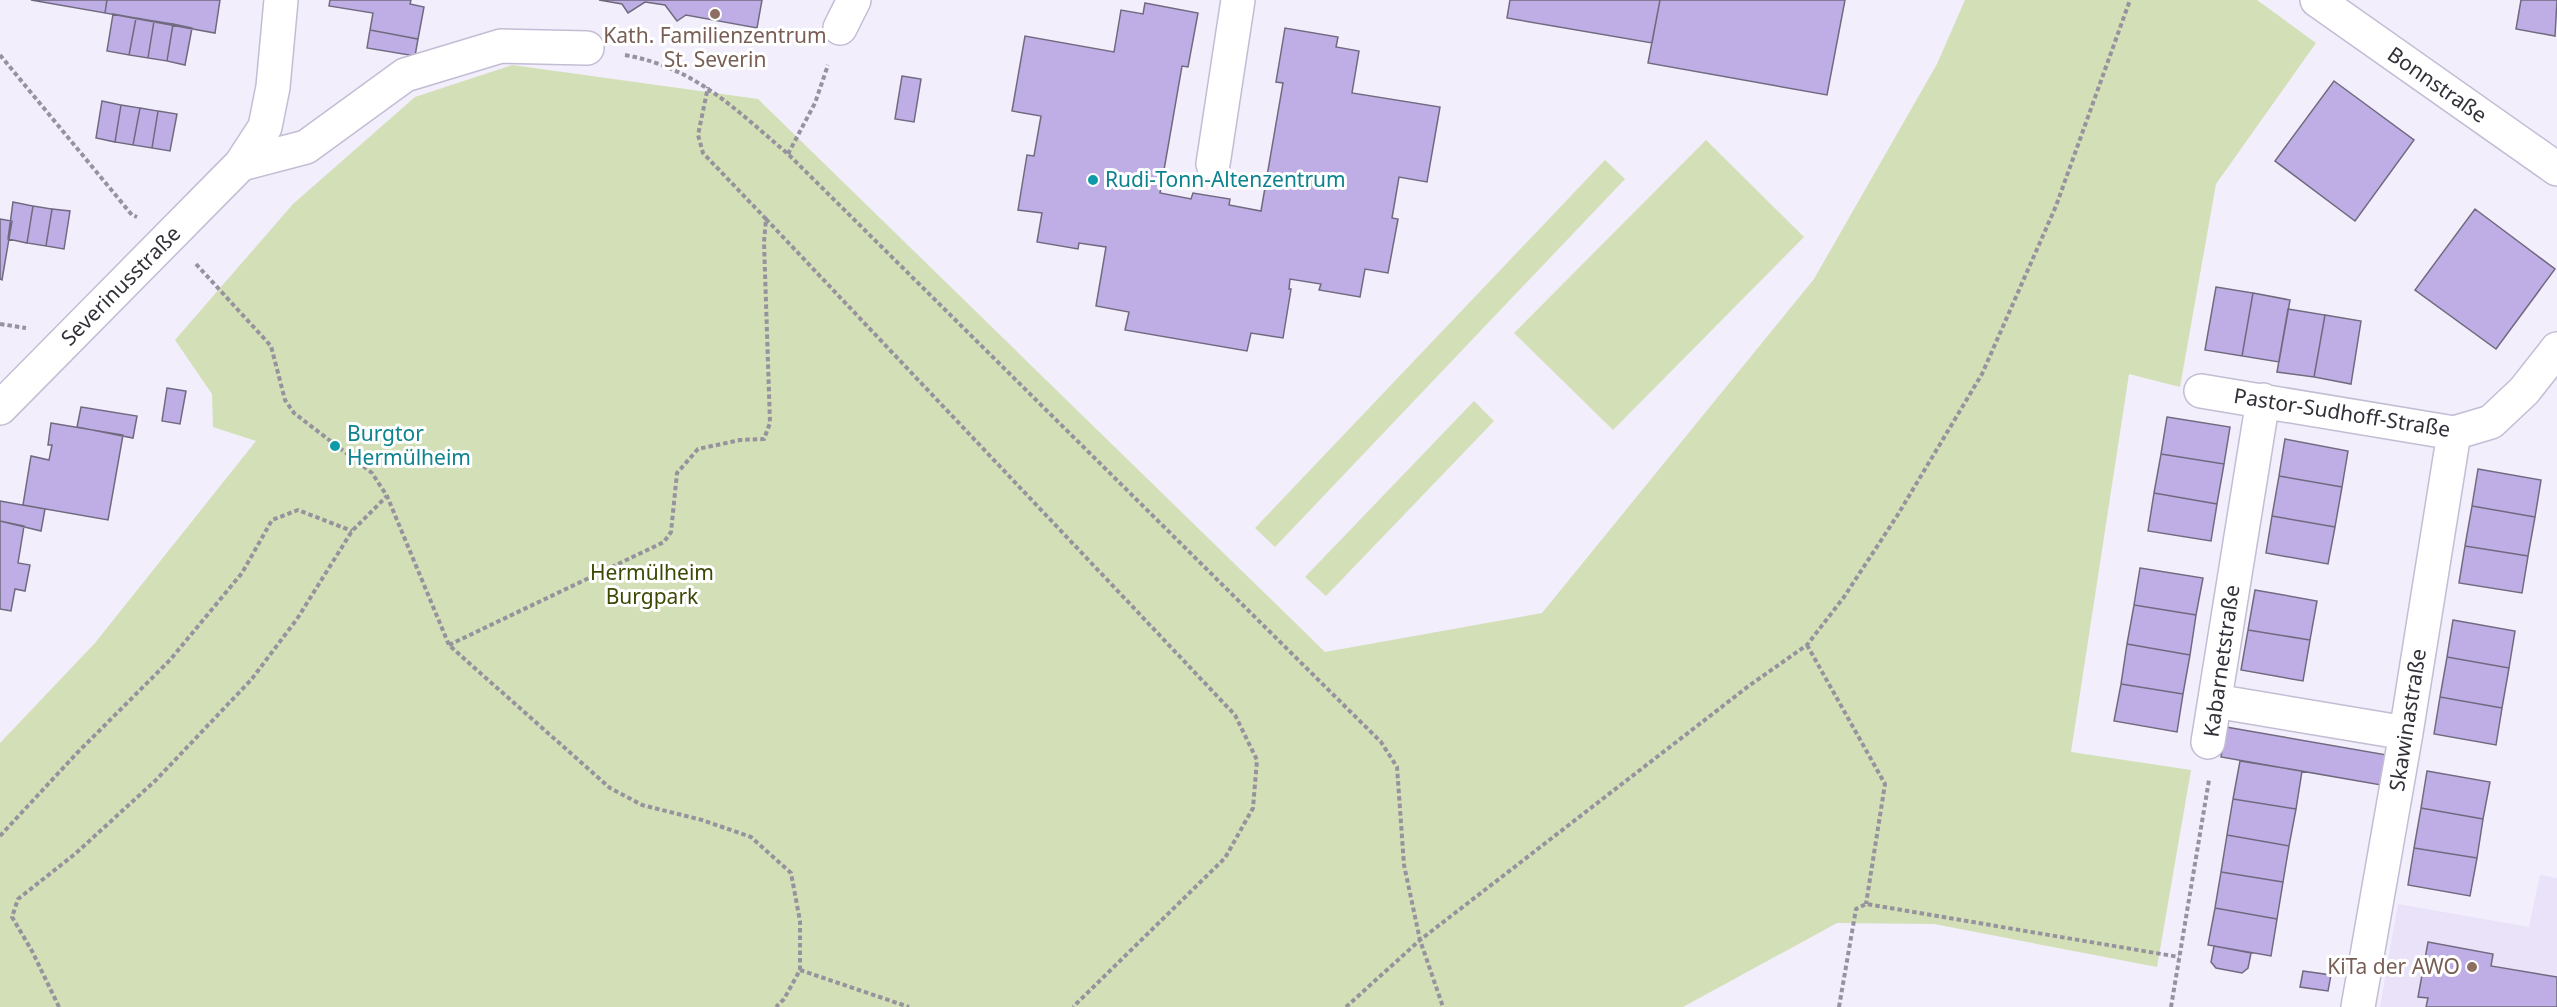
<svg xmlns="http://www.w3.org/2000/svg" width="2557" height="1007" font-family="'Noto Sans',sans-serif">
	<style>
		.education { fill: #eae2f8 }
		.green { fill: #d3dfb6 }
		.building { fill: #bfaee6; stroke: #706a7f; stroke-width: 1.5 }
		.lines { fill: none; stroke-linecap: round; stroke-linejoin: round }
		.minor-casing { stroke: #c3bdd4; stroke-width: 36 }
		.path { stroke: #96939e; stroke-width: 4; stroke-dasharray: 4.5 3; stroke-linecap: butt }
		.minor { stroke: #fff; stroke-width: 33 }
		.education-dot { fill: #8d6e63; stroke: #fff; stroke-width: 2 }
		.culture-dot { fill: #0f9aa8; stroke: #fff; stroke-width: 2 }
		.labels { text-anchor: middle; stroke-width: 6; stroke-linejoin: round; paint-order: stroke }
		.education-label { font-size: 21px; fill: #785e54; stroke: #fff }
		.street-label { font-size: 21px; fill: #323039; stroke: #fff }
		.culture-label { font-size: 21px; fill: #0d838f; stroke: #fff; text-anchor: start }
		.park-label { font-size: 21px; fill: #3b4904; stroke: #fff }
	</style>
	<rect width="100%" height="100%" fill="#f2eefc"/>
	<!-- education -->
	<path class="education" d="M2540,875L2557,878V1007H2380L2398,904L2529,927Z"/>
	<!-- green -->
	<path class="green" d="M1965,0H2257L2316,43L2216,184L2180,387L2129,374L2071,752L2191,770L2157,967L1934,924L1837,923L1683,1007H0V743L95,643L256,441L213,427L212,394L175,340L293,204L415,97L512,65L758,99L1325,652L1542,613L1814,279L1937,64Z
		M1706,140L1804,237L1613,430L1514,333Z
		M1605,160L1625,179L1275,547L1255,528Z
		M1474,401L1494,421L1326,596L1305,577Z"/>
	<!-- building -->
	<path class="building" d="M31,0H107L105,13Z
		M107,0H220L215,33L105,13Z
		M330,0H411L410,4L424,7L418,39L370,30L373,13L329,6Z
		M599,0H762L757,28L686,15L677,21L665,5L645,2L628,13L622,4Z
		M1510,0H1660L1652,43L1507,18Z
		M1660,0H1845L1827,95L1648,63Z
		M2521,0H2557L2555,36L2516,29Z
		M1145,3L1198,13L1188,67L1182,66L1160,193L1191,199L1193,193L1230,199L1229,205L1261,211L1283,83L1276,82L1285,28L1338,37L1336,47L1359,51L1352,93L1440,107L1427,182L1399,177L1392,218L1398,219L1388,273L1365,269L1360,297L1319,290L1321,284L1290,279L1289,289H1291L1283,338L1251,333L1247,351L1125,330L1129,312L1096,306L1106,247L1079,243L1078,249L1037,242L1042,213L1018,210L1027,155L1034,156L1041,116L1012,111L1025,36L1114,52L1121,10L1143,14Z
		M113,14L136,18L129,55L107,51Z
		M136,18L154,21L148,58L129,55Z
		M154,21L173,24L167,61L148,58Z
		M173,24L192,28L185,65L167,61Z
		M370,30L418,39L415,56L367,48Z
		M902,76L921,79L914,122L895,119Z
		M2334,81L2414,140L2355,221L2275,161Z
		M102,101L121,105L115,142L96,138Z
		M121,105L140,108L133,145L115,142Z
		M140,108L158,111L152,148L133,145Z
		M158,111L177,114L170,151L152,148Z
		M13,202L33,206L27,243L8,239Z
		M33,206L52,209L46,246L27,243Z
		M52,209L70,211L64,249L46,246Z
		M2475,209L2555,269L2496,349L2415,290Z
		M0,219L12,221L2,280L0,279Z
		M2216,287L2253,293L2242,356L2205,350Z
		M2253,293L2290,300L2279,362L2242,356Z
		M2288,309L2325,315L2314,377L2277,372Z
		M2325,315L2361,321L2351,384L2314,377Z
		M167,388L186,391L180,424L162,421Z
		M81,407L137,416L133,438L77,427Z
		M2167,417L2230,427L2224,464L2161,454Z
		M51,423L123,435L108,520L23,505L31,456L49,460L52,445H48Z
		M2285,439L2348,451L2342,487L2279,476Z
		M2161,454L2224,464L2217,504L2154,493Z
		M2478,469L2541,480L2535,517L2472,506Z
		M2279,476L2342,487L2335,527L2272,516Z
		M2154,493L2217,504L2211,541L2148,531Z
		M0,501L45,509L41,531L0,521Z
		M2472,506L2535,517L2528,556L2465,546Z
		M2272,516L2335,527L2328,564L2266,553Z
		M0,521L24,526L18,563L30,565L25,591L15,589L11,611L0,609Z
		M2465,546L2528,556L2522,593L2459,583Z
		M2140,568L2203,578L2196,615L2134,605Z
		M2255,590L2317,601L2310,640L2248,630Z
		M2134,605L2196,615L2190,655L2127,644Z
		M2453,620L2515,631L2509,668L2447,657Z
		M2248,630L2310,640L2303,681L2241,670Z
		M2127,644L2190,655L2183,694L2121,684Z
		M2447,657L2509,668L2502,708L2440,697Z
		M2121,684L2183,694L2177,732L2114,721Z
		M2440,697L2502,708L2496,745L2434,734Z
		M2226,727L2387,755L2381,785L2221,757Z
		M2240,761L2302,771L2296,809L2233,799Z
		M2427,771L2490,782L2483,819L2421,808Z
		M2233,799L2296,809L2289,846L2227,835Z
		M2421,808L2483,819L2477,858L2414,848Z
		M2227,835L2289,846L2283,882L2221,872Z
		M2414,848L2477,858L2470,896L2408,885Z
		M2221,872L2283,882L2277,919L2215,908Z
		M2215,908L2277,919L2271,956L2208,945Z
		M2428,942L2493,954L2491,966L2557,977V1007H2426L2428,998L2418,997Z
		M2214,946L2251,953L2248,968L2242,973L2216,968L2211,962Z
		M2303,971L2331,975L2328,991L2300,987Z"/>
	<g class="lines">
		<defs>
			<path id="minor" d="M2317,0L2557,169
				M840,28L854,0
				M241,164L306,147L405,75L501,46L587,48
				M1213,164L1238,0
				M2201,391L2454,433L2491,422L2524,391L2557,349
				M0,408L241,164L265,127L273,87L281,0
				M2215,701L2406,733
				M2208,742L2263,400
				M2358,1007L2406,733L2454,433"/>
		</defs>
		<!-- minor casing -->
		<use href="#minor" class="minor-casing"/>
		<!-- path -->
		<path class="path" d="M0,55L132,215L137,217
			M625,55C696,68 735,109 788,154L1381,742L1397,767L1404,865L1420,940L1443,1007
			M788,154L815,103L828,65
			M766,219L1235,715L1257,760L1253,808L1225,858L1073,1007
			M196,264L271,346L285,400L294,413L372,473L387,496L449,645L478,671L610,788L642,805L702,820L751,837L791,873L800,921V970L784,999L776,1007
			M0,324L26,328
			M449,645L664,542L671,532L677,473L698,449L740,440L764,439L770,423L764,242L766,219L703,153L698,135L708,87
			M1807,645L1885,784L1866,904
			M0,836L77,753L170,660L242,573L272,520L298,510L352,531
			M800,970L909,1007
			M59,1007L32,951L12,917L18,899L75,854L156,780L251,680L297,619L352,531L387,496
			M1346,1007L1420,940L1750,685L1807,645L1844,597L1897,516L1982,374L2056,206L2130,0
			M1839,1007L1856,909L1866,904L2179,957
			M2171,1007L2209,780"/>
		<!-- minor -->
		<use href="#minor" class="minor"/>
	</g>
	<!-- markers -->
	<g class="education-dot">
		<circle cx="715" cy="14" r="6"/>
		<circle cx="2472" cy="967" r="6"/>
	</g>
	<g class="culture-dot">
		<circle cx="1093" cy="180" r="6"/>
		<circle cx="335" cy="446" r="6"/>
	</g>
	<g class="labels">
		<!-- education labels -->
		<g class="education-label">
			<text x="715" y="43">Kath. Familienzentrum<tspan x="715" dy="24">St. Severin</tspan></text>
			<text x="2460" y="974" text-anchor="end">KiTa der AWO</text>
		</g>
		<!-- street labels -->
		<g class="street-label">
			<text transform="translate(2437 85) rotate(35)" y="7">Bonnstraße</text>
			<text transform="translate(121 286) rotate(-45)" y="7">Severinusstraße</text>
			<text transform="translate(2342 413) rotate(9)" y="7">Pastor-Sudhoff-Straße</text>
			<text transform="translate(2222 661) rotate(-82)" y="7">Kabarnetstraße</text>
			<text transform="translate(2408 720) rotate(-81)" y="7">Skawinastraße</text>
		</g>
		<!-- culture labels -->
		<g class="culture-label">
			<text x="1105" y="187">Rudi-Tonn-Altenzentrum</text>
			<text x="347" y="441">Burgtor<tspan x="347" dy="24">Hermülheim</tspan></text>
		</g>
		<!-- park labels -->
		<g class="park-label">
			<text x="652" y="580">Hermülheim<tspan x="652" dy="24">Burgpark</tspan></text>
		</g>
	</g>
</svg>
